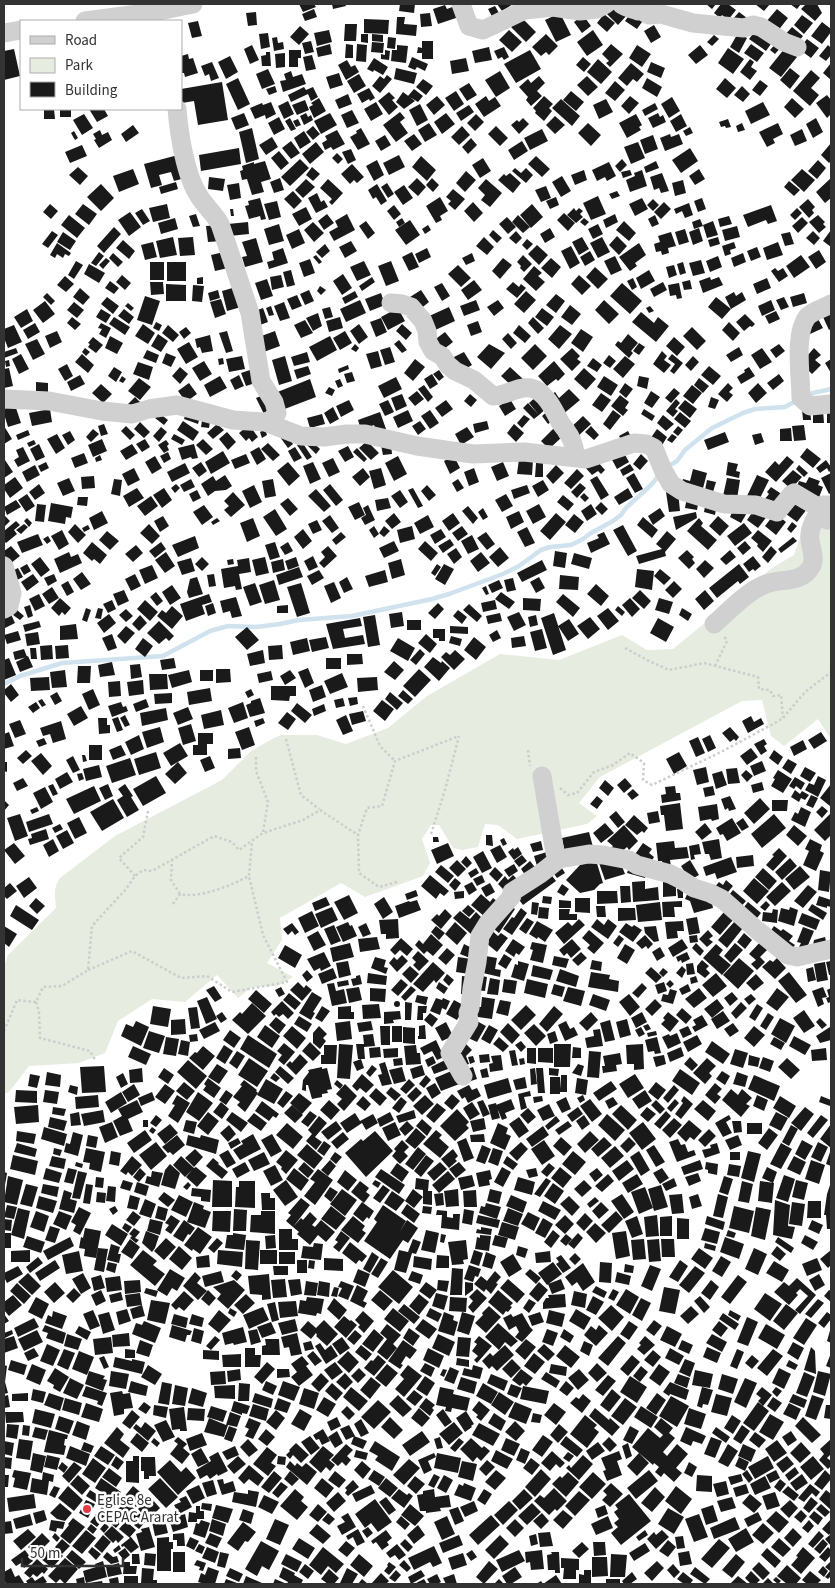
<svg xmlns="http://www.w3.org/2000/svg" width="835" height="1588" font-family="'Source Sans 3',sans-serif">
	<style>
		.green { fill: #e6ecdf }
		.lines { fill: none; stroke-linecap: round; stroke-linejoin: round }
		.stream { stroke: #cfe2ee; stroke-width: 4.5 }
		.building { fill: #1a1a1a }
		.path { stroke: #cdcdcd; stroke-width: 2.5; stroke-dasharray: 2.5 2.5; stroke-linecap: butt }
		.minor { stroke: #d0d0d0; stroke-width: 19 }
		.poi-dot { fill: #e63946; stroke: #fff; stroke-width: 2 }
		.labels { text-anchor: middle; stroke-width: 5; stroke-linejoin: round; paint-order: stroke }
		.poi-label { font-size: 15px; fill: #333; stroke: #fff; text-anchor: start }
	</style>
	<rect width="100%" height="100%" fill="#fff"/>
	<!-- green -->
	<path class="green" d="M831,501V739L818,719L784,746L771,736L762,700L742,701L600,777L579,803L597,816L587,824L517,839L498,825L485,824L478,847L462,850L453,848L439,825H431L422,839L430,863L423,876L365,897L341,883L280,918L282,940L267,963L293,977L277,986L252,987L238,998L217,975L185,1002L152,999L118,1021L105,1053L79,1063L29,1066L9,1092L4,1094V967L8,955L56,908C55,896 53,888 60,878L115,836L222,780L251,751L274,738L281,735H317L346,744L388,728L427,696L500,654L559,660L622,635L647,650L673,649L772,568L794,555L805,524Z"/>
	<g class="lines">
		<!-- stream -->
		<path class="stream" d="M807,396L813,393L831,389
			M667,467L677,461L685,450L712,428L743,413L755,409L785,407L798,400
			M4,684L20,676L62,663L163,656L210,631L228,626L256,627L280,624L299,620L352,616L432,599L449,594L503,574L519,566L541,550L550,547L571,545L583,539L591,533L613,521L621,515L626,508L651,485L660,474"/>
	</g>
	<!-- building -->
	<path class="building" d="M299,4H314L316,7L303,12Z
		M332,4H345L346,6L333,9Z
		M400,4H415L414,13L399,11Z
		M497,4H513L502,11Z
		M615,4L628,14L618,25L606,13Z
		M706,4H716L712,9Z
		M721,4H728L736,10L728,20L722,15L720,18L714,13Z
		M755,4H770L764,11Z
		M790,4H801L797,9Z
		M806,4H817L822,13L815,21L801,9Z
		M445,5L447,9L455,6L459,17L438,24L433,9Z
		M495,6L502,18L495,22L488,9Z
		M314,9L317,17L305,21L302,14Z
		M777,9L788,18L777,32L765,23Z
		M633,10L644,19L637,29L625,21Z
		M256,12L257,25L248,26L246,13Z
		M739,12L751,21L732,20Z
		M430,13L432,26L421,27L420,14Z
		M560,13L571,35L556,42L545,20Z
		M604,14L615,23L607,32L597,23Z
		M583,15L591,26L582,33L574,22Z
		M802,15L813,23L804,34L794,25Z
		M397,17H405L404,24L417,25L416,36L396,34Z
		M521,17L536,32L526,42L511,27Z
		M364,19L389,20L388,34L364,33Z
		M198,21L202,36L192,38L188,23Z
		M822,22L831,29V32L822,44L811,36Z
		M345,24H357L356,41H344Z
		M654,25L661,37L651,43L644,31Z
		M300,26L309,34L299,45L290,37Z
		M792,27L803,36L799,41L783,37Z
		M329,30L332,42L317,46L314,33Z
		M509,30L522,42L512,52L499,40Z
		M593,30L603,45L587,56L577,42Z
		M755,31L773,41L766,51L749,39Z
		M268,33L270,47L261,49L259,34Z
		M738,33L747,38L739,53L730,47Z
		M361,34H368V43L361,42Z
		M372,34L383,35V42L372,41Z
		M546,34L558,46L549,55L546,52L541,56L532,47Z
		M714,35L719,39L712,46L707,42Z
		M277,37L278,43L283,42L284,49L274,51L272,38Z
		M388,37L396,38L395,49L387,48Z
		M807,39L819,48L811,58L799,49Z
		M311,41L314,52L305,54L302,43Z
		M422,41H433V59H422V53H417L418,47L422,48Z
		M778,41L782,46L775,54L770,50Z
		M372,42L384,43L383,53L371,52Z
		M330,44L332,54L318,57L316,48Z
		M346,44L353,45V58H345Z
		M357,44L367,45L366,62L356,61Z
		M611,44L623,54L610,67L606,63L609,61L602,54Z
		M751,44L764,53L757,62L744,53Z
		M252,45L259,60L250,64L244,49Z
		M397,45L408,46L406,63L391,61L392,50H397Z
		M637,45L651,54L642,67L629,58Z
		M700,45L708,55L696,64L688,55Z
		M828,45L831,48V55L826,61L819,56Z
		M489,47L492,60L475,63L472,51Z
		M504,47L509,57L504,60L502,57L498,59L494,51Z
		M728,48L744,59L733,74L718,63Z
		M785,48L797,57L781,77L769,68Z
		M14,49L20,76L4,80V51Z
		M289,50H301V58H298V67H289Z
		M385,50L390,51L389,60L381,59V54L385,55Z
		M530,50L541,69L516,83L504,64Z
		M266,52H270L271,66H262L261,56L266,55Z
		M285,53V67L276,68L275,54Z
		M188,54L189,59L193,58L198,73L185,77L184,73H181V56Z
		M312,55L316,69L306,71L303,57Z
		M230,56L238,72L226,79L218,62Z
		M412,57L428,64L425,71L417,67L415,70L408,67Z
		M583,57L591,64L584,72L576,65Z
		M374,58L388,67L383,75L374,70L373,72L367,69Z
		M466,58L469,71L452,74L450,61Z
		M598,59L612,72L601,84L587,72Z
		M750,59L754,62L751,67L757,71L750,80L740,72Z
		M347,60L351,67L355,65L359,72L346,80L338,65Z
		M212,62L219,78L211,81L209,74L205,76L201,66Z
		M651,62L665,68L661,78L647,72Z
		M631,63L644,74L637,82L633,79L627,86L618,78Z
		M831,63V80L823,73Z
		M396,68L417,73L414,84L394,79Z
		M790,68L800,76L790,89L780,80Z
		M268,69L275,84L262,89L256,74Z
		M811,70L820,78L811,88L819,95L810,106L793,91Z
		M291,71L293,77L302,74L306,84L283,92L280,81L286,80L284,74Z
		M500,71L510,88L496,97L485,80Z
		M339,73L343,85L330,89L326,77Z
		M359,74L366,86L354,93L347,81Z
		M387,75L392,79L380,93L372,86L380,76L384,79Z
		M539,76L545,83L537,91L542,96L531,106L526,100L528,97L519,87L528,79L531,83Z
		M587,76L598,87L588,96L577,85Z
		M238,78L250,104L238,110L226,84Z
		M647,78L662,87L657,97L642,88Z
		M725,78L736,88L727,98L716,89Z
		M423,79L433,86L426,95L416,87Z
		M760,80L768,86L760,96L752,90Z
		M615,81L625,90L615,101L605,93Z
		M222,82L228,120L198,125L194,101L182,103L181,89Z
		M469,83L477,95L467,101L459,89Z
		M275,86L277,92L269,95L266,89Z
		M742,86L750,94L743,102L734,95Z
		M304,87L306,90L313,87L318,97L311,101L308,94L291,102L288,95Z
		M369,88L375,98L370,101L369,99L362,103L357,94Z
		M414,89L423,96L418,102L408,96Z
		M456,91L464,104L454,111L445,98Z
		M571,91L584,102L576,111L563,100Z
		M389,92L395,98L392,100L398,107L389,115L378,101Z
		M403,92L415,101L404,109L396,102Z
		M348,94L352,104L339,109L335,100Z
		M827,95L831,100V114L827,118L816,103Z
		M437,96L445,105L434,115L426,105Z
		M486,96L489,101L495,97L501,106L484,117L475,104Z
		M544,96L553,104L549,108L552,111L544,121L535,113L536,111L533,108Z
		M630,96L639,103L629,114L621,106Z
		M672,97L680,111L669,118L661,104Z
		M319,98L326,111L314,118L309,107L313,105L311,103Z
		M792,98L804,109L795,118L784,107Z
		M561,99L580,116L572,126L552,108Z
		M606,99L613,112L599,119L593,105Z
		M305,100L309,110L297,115L292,105Z
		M288,101L294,114L284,119L278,106Z
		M271,102L276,114L266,119L265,115L255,119L250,108L262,103L263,105Z
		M376,102L383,114L371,121L364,109Z
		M763,102L770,115L751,124L745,111Z
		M655,103L658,109L645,116L642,110Z
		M420,104L428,120L417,126L409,110Z
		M469,105L474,112L461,121L456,113Z
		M44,109H54L55,119H44Z
		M60,109H71V117H60Z
		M89,109H104L108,116L97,122Z
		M352,110L359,123L347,128L341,115Z
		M400,112L405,118L400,122L408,133L396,142L383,125Z
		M244,113L249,125L236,130L231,118Z
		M306,113L308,117L311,115L313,120L304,125L300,116Z
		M330,113L337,125L321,134L314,121Z
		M446,113L455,124L442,134L434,122Z
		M658,113L660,117L663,115L666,122L653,128L648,118Z
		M84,114L93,128L82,135L73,120Z
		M476,114L484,122L475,131L467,123Z
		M636,114L642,125L639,127L641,130L627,138L619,123Z
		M681,114L687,126L676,132L670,121Z
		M555,116L565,125L555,134L546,125Z
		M279,117L285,129L274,135L268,123Z
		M290,118L296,129L291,131L285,121Z
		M523,118L529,124L519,134L511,125L517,120L519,122Z
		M816,118L823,132L813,138L806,124Z
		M298,119L301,125L296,127L293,121Z
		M728,119L731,127L726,128L725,126L721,127L719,122Z
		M429,123L437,135L425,142L418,130Z
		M588,123L601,135L591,146L578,133Z
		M742,123L745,130L738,132L736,126Z
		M778,123L783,134L773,139L775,143L767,147L759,132Z
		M133,125L139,133L126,142L121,134Z
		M313,126L320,134L313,140L306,132Z
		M462,126L470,135L459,145L451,137Z
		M496,126L508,138L500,146L488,134Z
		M690,127L693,133L686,136L683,131Z
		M252,128L259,159L246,163L239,132Z
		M361,128L370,144L358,150L350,137L357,133L356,131Z
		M542,129L548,141L530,150L524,138Z
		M802,129L807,141L795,146L790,135Z
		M100,130L102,135L108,132L112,140L99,148L94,140L96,139L93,134Z
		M337,130L345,144L333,150L331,147L325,150L322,143L327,140L325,136Z
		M74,131L78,138L75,140L71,133Z
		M304,131L311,142L300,149L294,138Z
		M414,134L422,144L412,151L404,141Z
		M670,134L671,137L679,134L683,144L665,151L660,138Z
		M385,135L391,145L381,151L375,141Z
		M653,135L658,149L645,154L640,140Z
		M272,137L278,147L266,155L259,145Z
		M471,138L477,145L468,154L462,147Z
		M291,141L300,153L291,159L282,148Z
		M522,141L528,151L514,160L508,150Z
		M316,142L324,152L310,164L302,154Z
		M638,142L645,158L631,164L624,147Z
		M831,143V161L829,163L821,155Z
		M82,145L87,156L70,163L65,152Z
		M239,148L241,164L201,171L199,155Z
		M690,148L698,161L681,173L672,160Z
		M351,149L356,160L348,164L342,152Z
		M279,151L289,163L281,170L271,158Z
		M337,153L343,159L338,164L332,158Z
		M178,155L185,178L174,181L171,172L159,175L162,185L151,188L144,164Z
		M399,155L405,167L389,175L383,163Z
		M421,156L436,170L427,181L412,167Z
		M536,156L550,169L542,177L528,164Z
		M483,158L491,171L480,178L472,165Z
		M300,159L309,168L290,186L281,177Z
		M622,159L627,165L620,172L615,166Z
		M377,160L384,175L374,181L366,166Z
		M818,160L826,168L817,179L808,171Z
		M265,161L271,179L261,182L264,192L252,195L247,179L242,180L240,171L243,170L242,166L254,162V164Z
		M656,161L659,168L646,173L644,167Z
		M609,162L616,176L607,181L605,177L597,181L592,170Z
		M352,164L364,177L357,183L354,180L350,184L341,174Z
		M78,167L88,176L80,185L69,175Z
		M312,167L320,174L313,181L306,175Z
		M515,168L521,173L526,168L533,175L526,183L512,171Z
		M133,169L139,184L119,192L113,176Z
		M699,169L705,179L695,185L689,176Z
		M802,169L815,180L804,192L791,180Z
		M584,170L587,180L575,185L571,175Z
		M630,170L632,175L623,178L621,172Z
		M642,170L647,186L630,192L626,180L635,176L634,173Z
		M466,171L476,180L465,192L456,183Z
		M510,173L521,183L513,193L498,180L504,174L506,176Z
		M662,173L669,191L661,193L659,188L654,190L650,177Z
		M562,176L571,191L561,197L552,182Z
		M209,177L225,179L223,191L208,189Z
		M280,178L284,190L274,193L270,182Z
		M417,178L426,187L418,196L408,187Z
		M432,178L439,185L433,192L426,185Z
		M831,178V198L825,203L816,192Z
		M306,179L315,187L303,198L295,190Z
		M328,179L343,193L332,205L329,202L332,199L320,188Z
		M486,179L502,193L490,207L481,200L485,195L478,188Z
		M683,180L686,193L675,196L672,183Z
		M789,181L800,190L794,196L784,187Z
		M176,182L178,189L161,194L159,187Z
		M239,183L241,198L230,200L227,185Z
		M387,183L394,194L388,198L381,187Z
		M101,184L114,198L101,211L87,197Z
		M377,184L387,201L381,205L376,197L373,199L368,190Z
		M404,185L413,198L403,205L394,192Z
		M546,186L551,198L541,202L535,190Z
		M453,189L465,199L455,210L448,204L451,201L446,197Z
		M293,191L302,201L294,209L284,199Z
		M617,191L620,196L612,199L609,194Z
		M317,193L321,202L324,200L328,207L316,213L308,198Z
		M598,196L606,214L591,220L583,203Z
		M440,197L448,211L440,216L442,220L436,223L426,206Z
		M556,197L559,205L550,209L546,201Z
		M260,198L266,219L261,220L260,216L249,219L245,206L249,205L248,201Z
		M642,198L648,209L635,216L629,204Z
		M702,198L706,209L698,212L694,201Z
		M653,199L659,205L653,211L647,205Z
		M808,199L815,207L812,210L814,213L809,218L799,207Z
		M277,201L281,217L269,220L264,204Z
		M473,202L483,213L474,222L464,211Z
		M664,202L671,209L661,219L654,212Z
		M689,203L693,215L685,218L682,211L676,214L674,209Z
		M50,204L58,211L51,219L43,212Z
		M83,204L97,214L89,225L75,214Z
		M167,204L170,218L153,222L149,208Z
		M532,204L543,217L531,228L520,215Z
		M394,205L401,214L394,220L387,211Z
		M771,205L777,221L768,224L766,220L748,227L743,215Z
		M306,207L312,219L299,226L292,214Z
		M574,208L576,211L579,208L583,211L580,214L583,217L576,223L567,215Z
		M797,208L802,213L795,220L790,215Z
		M142,209L150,221L143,225L135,213Z
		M230,209H233L234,216H231Z
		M130,212L141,227L129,236L118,220Z
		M564,213L575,223L568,231L557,220Z
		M196,214L200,226L193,227L189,216Z
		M327,214L334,223L324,230L318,221Z
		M347,214L355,230L334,241L329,232L338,227L335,221Z
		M615,214L618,222L606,228L603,220Z
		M69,215L85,228L77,238L61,225Z
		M518,215L530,227L523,233L512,222Z
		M655,215L659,224L652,227L648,219Z
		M818,215L825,222L823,224L826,227L819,233L809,222Z
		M729,216L732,224L720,227L718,219Z
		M507,217L516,227L508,234L499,224Z
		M802,217L808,223L798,233L792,226Z
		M175,218L178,229L161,234L158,223Z
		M402,218L405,223L399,227L396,222Z
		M584,218L589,222L585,226L580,222Z
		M700,219L703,226L694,229L692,222Z
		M410,220L420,235L406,245L395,230Z
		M366,221L375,233L368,239L359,226Z
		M624,221L636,233L629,241L616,230Z
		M713,221L718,235L707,238L703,225Z
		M248,222L249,234L229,236L228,224Z
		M313,222L324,233L314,242L304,230Z
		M279,224L284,241L269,245L264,229Z
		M598,224L603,234L593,239L588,229Z
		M219,225L221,241L208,242L206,226Z
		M428,225L431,230L425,234L422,229Z
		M737,226L740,237L725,241L722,230Z
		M114,227L121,234L104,253L97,246Z
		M550,228L555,237L545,243L540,234Z
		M699,228L703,241L693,245L689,232Z
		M299,229L305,243L292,249L286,235Z
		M685,229L689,242L679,245L675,232Z
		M493,230L502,238L497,243L489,235Z
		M831,230V247L823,241Z
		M52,231L58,235L48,248L42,244Z
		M516,231L522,238L516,244L509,238Z
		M813,231L820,238L814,245L806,238Z
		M63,232L76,241L70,250L57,242Z
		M671,232L676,246L668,248L669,253L662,255L661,251L656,252L654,244L660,242L658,236Z
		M790,232L794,244L785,246L781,234Z
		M617,236L627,246L619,255L609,245Z
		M173,237L177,255L160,258L156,241Z
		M193,237L195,255L180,256L178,238Z
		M484,237L494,247L487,255L476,246Z
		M582,237L589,249L579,255L572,242Z
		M602,237L610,252L598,258L590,243Z
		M718,237L720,244L710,247L708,240Z
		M256,238L263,262L245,267L242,257L247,256L242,242Z
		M527,239L533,244L527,250L522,245Z
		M123,240L135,251L129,259L116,248Z
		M351,241L357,251L345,258L339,247Z
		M153,242L157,257L145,260L141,245Z
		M734,242L736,248L730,250L731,254L725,256L722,246Z
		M778,242L783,255L767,260L763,248Z
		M57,243L71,253L69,256L65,254L63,258L57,254L55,258L50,255Z
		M639,243L646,255L635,263L637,266L630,271L619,257Z
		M325,244L330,251L322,258L316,252Z
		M537,245L548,255L539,265L528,254Z
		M571,246L580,263L570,269L561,251Z
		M757,247L761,257L751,261L747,251Z
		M283,248L288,263L269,269L267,262L274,260L272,252Z
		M427,248L431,257L419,263L415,254Z
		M819,250L826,262L816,269L808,257Z
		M590,251L595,260L585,266L580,257Z
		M99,252L104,256L96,266L91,263Z
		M224,252L228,268L215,271L211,255Z
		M412,252L419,267L409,271L402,257Z
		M113,253L123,262L118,267L109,258Z
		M472,253L475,261L466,265L462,258Z
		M743,253L746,262L734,267L731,258Z
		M316,255L322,262L319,264L313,257Z
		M523,255L532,264L524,272L520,268L521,266L517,262Z
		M801,255L810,267L794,278L786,266Z
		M615,256L622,270L611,275L604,261Z
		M718,256L722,267L710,272L706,261Z
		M106,258L110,261L103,269L99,265Z
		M503,258L512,265L500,279L492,271Z
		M551,258L561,267L552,278L541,268Z
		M310,259L315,273L304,277L299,263Z
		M701,260L705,273L693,276L689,263Z
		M76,261L83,265L74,279L68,275Z
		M364,261L371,275L357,281L350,267Z
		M391,261L399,281L386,286L378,266Z
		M150,262H164V280H150Z
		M167,262H186V281H167Z
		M683,262L686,273L680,275L677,264Z
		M89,264L105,273L99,283L84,274Z
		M458,265L471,278L461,287L448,274Z
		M674,265L677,275L669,278L666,267Z
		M534,266L542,273L538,276L545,282L536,291L523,279Z
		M595,267L608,279L598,289L586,277Z
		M775,268L778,271L783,268L788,276L779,282L771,271Z
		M291,270L295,285L287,287L283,272Z
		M649,270L655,281L641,289L636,278Z
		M343,274L352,288L342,295L333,281Z
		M122,275L131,283L125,290L116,282Z
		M281,275L284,287L272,290L270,277Z
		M579,275L591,286L582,295L571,284Z
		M65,276L74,284L66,292L57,285Z
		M203,277V284H197V278Z
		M372,277L375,282L362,291L359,286Z
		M710,277L711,280L719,277L723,285L703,293L699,281Z
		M633,278L637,287L632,290L627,281Z
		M767,278L771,288L757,294L753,284Z
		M267,279L273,296L261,300L255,283Z
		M474,280L482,290L468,300L461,290Z
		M690,280L692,289L684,290L682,282Z
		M110,281L119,288L114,294L105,288Z
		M150,282H163L164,294L151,295Z
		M513,282L519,287L521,284L526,288L517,298L506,289Z
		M663,282L667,290L654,297L650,289Z
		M442,283L450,296L442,301L434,287Z
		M622,283L642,301L630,314L610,296Z
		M679,283L682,298L677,299L676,295L670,296L668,285Z
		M166,284L186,285V301H166Z
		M193,285L204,286L202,302L192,301Z
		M320,286L326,290L321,295L317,291Z
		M236,287L241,307L227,311L222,291Z
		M80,288L90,297L83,305L73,297Z
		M218,290L220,298L210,301L208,293Z
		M309,290L314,301L305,305L300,294Z
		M421,290L429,302L419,310L410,297Z
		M355,291L358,297L345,304L342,298Z
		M526,291L536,300L524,313L514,304Z
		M734,292L736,296L742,292L746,300L731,309L725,297Z
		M47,293L55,301L51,305L43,297Z
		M381,293L385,305L370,311L365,299Z
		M804,293L807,303L793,307L790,297Z
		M556,294L565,301L556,313L546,305Z
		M297,295L302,306L292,310L287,299Z
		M145,296L160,301L152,325L137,320Z
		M107,297L119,306L113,314L101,304Z
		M716,297L731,309L722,319L708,307Z
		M784,297L789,307L781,310L776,300Z
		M221,299L226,314L215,318L210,302Z
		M360,300L366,313L346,322L340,309Z
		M476,300L480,310L464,316L460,306Z
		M498,300L504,308L494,316L487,307Z
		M604,300L619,314L609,324L595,310Z
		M771,300L775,310L762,316L758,306Z
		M45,301L55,314L43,323L33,310Z
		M74,302L84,310L77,318L67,310Z
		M284,302L290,318L280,321L274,306Z
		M128,303L134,308L131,311L125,306Z
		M570,305L581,314L572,325L561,317Z
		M271,306L274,315L269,316L266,308Z
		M650,306L654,311L649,313L646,308Z
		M330,307L333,317L325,319L322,309Z
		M449,307L455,321L433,331L427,317Z
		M263,308L268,322L260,325L255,311Z
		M398,308L405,321L388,330L381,317Z
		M542,308L554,317L547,326L535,317Z
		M27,309L33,321L21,328L14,317Z
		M101,309L111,315L106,323L96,317Z
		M124,309L134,317L129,324L118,316Z
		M776,311L780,319L769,324L765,316Z
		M641,312L654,323L658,317L669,326L656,342L632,322Z
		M318,313L322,326L313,331L306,318Z
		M830,313L831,316V329L829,330L823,317Z
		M745,314L755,324L752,327L750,326L744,331L736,322Z
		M72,317L81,324L75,330L67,323Z
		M114,317L130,327L125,335L109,324Z
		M340,317L343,328L329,332L326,321Z
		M533,317L544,328L538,334L528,323Z
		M381,318L387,332L376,337L370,322Z
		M818,319L823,328L808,335L804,326Z
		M305,320L313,333L301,338L294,325Z
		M478,321L482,332L471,336L467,325Z
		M156,322L162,325L159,331L153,328Z
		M729,322L740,333L733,341L722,330Z
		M35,323L40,332L28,339L23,330Z
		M101,323L111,328L106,338L99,334L102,329L98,328Z
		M143,324L155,333L148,344L135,336Z
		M359,324L368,337L359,344L350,331Z
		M402,324L412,333L406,340L396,331Z
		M14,325L22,342L8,348L4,338V329Z
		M168,325L179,335L173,342L162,333Z
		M519,325L531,336L525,343L513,333Z
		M560,325L572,334L559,349L548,339Z
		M186,327L191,333L184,339L179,332Z
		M692,327L706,341L697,350L683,336Z
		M581,329L593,337L583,352L571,343Z
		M57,331L62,342L50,348L45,336Z
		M227,331L233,351L226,353L219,333Z
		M275,331L280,346L261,353L256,338Z
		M345,331L352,343L340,350L333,338Z
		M445,332L453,342L444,349L433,341Z
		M508,333L517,343L511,349L502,339Z
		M158,334L168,341L161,352L151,346Z
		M628,334L638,343L631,351L633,353L629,358L615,345L618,341L621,343Z
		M210,335L213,351L202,353L200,347L197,348L195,339Z
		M110,336L123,343L117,354L105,348Z
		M330,336L337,350L317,361L309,347Z
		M93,337L103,345L96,353L88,347L90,344L88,343Z
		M674,337L685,347L677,356L666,346Z
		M37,339L45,354L33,360L25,344Z
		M399,340L407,350L402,353L394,344Z
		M189,342L198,357L186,364L177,349Z
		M639,343L645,347L639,355L633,351Z
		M355,344L359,348L356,352L351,349Z
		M489,344L505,353L491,369L477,357Z
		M535,344L547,356L533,370L521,358Z
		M779,344L785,351L776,358L770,350Z
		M390,347L395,362L385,365L380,350Z
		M739,347L743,355L731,362L726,355Z
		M16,348L18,353L4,358V352Z
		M85,348L90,352L86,356L82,352Z
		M572,348L580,356L577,359L581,362L572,371L560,359Z
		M762,348L772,362L760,369L751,355Z
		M814,348L821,355L815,360L821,365L812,374L801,363Z
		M147,350L159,355L156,363L143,358Z
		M378,351L382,366L371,369L366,354Z
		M662,351L667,356L664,360L671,365L664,373L653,364Z
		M307,352L310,362L294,366L291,357Z
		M464,352L472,365L460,372L448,360Z
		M166,353L176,357L171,367L162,363Z
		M21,354L29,369L19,374L12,359Z
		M82,354L94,365L88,373L75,362Z
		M672,354L683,363L674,374L670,371L675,364L668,359Z
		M609,355L616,361L610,368L603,363Z
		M242,356L245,369L229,372L226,359Z
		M285,356L292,381L279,385L272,360Z
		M625,356L635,364L623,378L613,369Z
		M693,356L699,362L691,371L685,365Z
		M223,358L224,364L219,365L218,359Z
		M593,358L602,365L597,372L587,366Z
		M415,359L425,367L413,381L404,373Z
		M831,359V373L825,363Z
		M9,360L10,366L6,367L5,361Z
		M204,361L212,374L200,381L192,368Z
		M554,361L565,374L558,381L556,379L547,386L538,376Z
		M138,362L153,367L149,380L133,374Z
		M67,364L73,376L65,381L58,369Z
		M348,365L349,369L339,373L338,369Z
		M308,366L311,374L297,379L294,370Z
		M709,366L721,376L713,385L701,375Z
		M114,367L122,372L116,382L108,376Z
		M180,367L188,374L180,384L172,376Z
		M510,367L523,379L515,389L501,376Z
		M749,367L755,376L741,384L737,377L745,372L744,370Z
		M9,368L13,386L4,388V369Z
		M584,368L596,379L586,390L574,379Z
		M253,369L258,382L246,386L241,373Z
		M439,370L444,377L439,381L433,374Z
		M352,372L355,381L347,383L344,374Z
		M432,374L438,384L430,389L424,379Z
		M779,374L784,381L773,390L767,383Z
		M80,375L85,384L71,391L67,382Z
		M239,375L244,386L235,390L230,380Z
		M122,376L126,379L123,383L119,381Z
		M220,376L227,388L210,397L204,385Z
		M604,376L618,385L611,396L597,387Z
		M639,376L649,378L647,389L637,386Z
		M396,377L402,389L384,398L378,386Z
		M139,378L151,387L140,400L128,391Z
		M699,378L709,386L703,393L694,385Z
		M310,379L316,397L282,410L275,393Z
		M340,379L343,386L338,388L335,381Z
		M36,382L48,383V393L36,392Z
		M189,383L197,394L186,402L178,391Z
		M625,383L633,389L626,398L619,392Z
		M728,383L733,388L729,392L733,395L727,402L718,394Z
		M758,383L767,393L756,403L748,393Z
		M101,384L112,394L103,403L92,393Z
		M424,385L433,397L428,402L418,389Z
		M692,385L702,393L693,404L683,396Z
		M329,387L335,390L332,396L325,393Z
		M674,388L680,393L671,403L665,398Z
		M569,389L580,400L562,415L547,398L555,392L559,398Z
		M417,391L424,399L415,406L408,398Z
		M651,391L660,397L652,408L644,403Z
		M601,393L611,400L602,412L592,405Z
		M266,394L274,411L265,416L256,398Z
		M402,394L407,406L396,411L391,398Z
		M470,394L477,400L471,407L464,401Z
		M538,395L548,407L539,415L529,403Z
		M620,395L629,402L625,408L628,410L623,416L611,406Z
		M135,397L141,403L126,406Z
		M711,397L719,400L715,409L708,407Z
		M510,399L516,409L505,416L499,406Z
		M676,399L680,403L675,409L678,411L673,417L666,411Z
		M349,400L354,410L341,417L336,406Z
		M388,400L394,412L385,416L379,404Z
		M446,400L453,409L442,417L435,408Z
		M685,400L697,409L690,418L678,408Z
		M528,403L539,415L534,419L523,408Z
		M15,405L21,423L8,427L4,414V409Z
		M333,407L339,419L330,424L324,413Z
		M50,409L52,422L32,426L29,413Z
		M187,409L201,414L198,424L184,419Z
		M550,409L557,417L548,424L542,416Z
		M644,409L655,416L652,421L641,414Z
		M802,409H810L811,420H803Z
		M408,410L413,421L398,428L393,417Z
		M430,410L439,423L430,429L421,416Z
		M613,410L621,416L610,430L603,424Z
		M813,410H823L824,423H813Z
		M827,411H831V423H827Z
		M380,412L386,429L377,432L374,425L361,430L358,420Z
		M680,412L691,421L685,428L674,419Z
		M159,413L168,420L164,425L155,418Z
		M203,414L211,415L209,428L201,427Z
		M322,414L325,424L310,428L307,418Z
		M524,415L530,419L522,428L517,423Z
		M663,415L674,424L666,431L657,423Z
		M583,416L591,424L576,438L568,430Z
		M183,421L199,432L193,441L177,430Z
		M420,421L426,429L418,435L412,426Z
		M487,421L489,429L475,433L473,424Z
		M140,422L150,432L144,438L134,429Z
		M104,424L108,434L101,436L98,426Z
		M217,424L224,430L213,439L207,433Z
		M514,424L524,433L516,442L507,433Z
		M249,425L258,437L252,442L249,438L246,441L239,433Z
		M804,425L806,440L794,441L792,426Z
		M4,426L12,439L4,444Z
		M126,426L135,435L130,440L121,431Z
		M591,426L599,435L594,440L585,432Z
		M678,426L683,430L678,436L673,432Z
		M161,427L167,432L159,442L153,436Z
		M467,427L474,437L461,445L455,434Z
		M554,428L562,437L549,449L541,441Z
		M791,428L792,441H780V429Z
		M93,429L99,434L91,442L86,437Z
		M265,429L267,435L262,438L260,432Z
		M657,429L667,437L661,447L650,439Z
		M28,430L30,435L18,440L16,435Z
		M70,431L75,440L68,445L62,435Z
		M628,431L633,440L624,445L619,436Z
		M227,432L236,442L228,450L219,439Z
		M725,432L729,442L708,450L704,440Z
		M285,433L293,444L288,448L280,437Z
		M761,433L764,442L755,445L752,435Z
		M57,434L65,448L56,454L47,439Z
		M174,434L185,440L182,445L171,439Z
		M672,434L677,437L672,443L667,440Z
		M309,438L320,449L316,454L305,443Z
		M102,439L107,451L93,457L88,445Z
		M145,439L150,447L142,452L136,444Z
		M203,439L213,449L206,455L196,445Z
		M34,440L36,444L29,447L27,443Z
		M166,440L169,444L167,446L169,450L164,453L158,445Z
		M367,441L379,453L371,460L359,448Z
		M302,442L312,457L307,460L297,445Z
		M268,443L280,455L273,461L261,449Z
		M39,444L45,457L36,461L30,449Z
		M132,444L138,453L126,460L120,451Z
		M194,444L198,458L192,459L191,457L182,460L178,448Z
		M391,444L392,454L383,455L381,445Z
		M348,446L354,457L345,462L338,451Z
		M23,447L30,461L18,467L14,460L19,457L16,450Z
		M259,447L266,459L257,465L250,452Z
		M295,447L302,458L294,462L288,451Z
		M357,448L367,459L364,462L353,452Z
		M807,448L821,459L813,468L800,457Z
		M223,451L230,463L211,474L205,462Z
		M168,452L171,459L164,463L160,456Z
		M84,453L88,463L75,468L71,458Z
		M624,453L629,462L617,469L610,456Z
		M246,454L250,463L235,469L231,460Z
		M641,454L648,461L640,470L633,464Z
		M100,455L102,460L96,462L95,458Z
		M155,456L162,468L152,474L145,462Z
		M398,456L407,474L394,481L385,463Z
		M454,456L460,468L450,474L444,461Z
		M787,456L794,462L776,482L765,472L775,461L779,465Z
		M333,458L340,472L329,477L322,463Z
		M519,459L533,460L532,475L517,474Z
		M5,460L13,472L4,478V461Z
		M826,460L831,467V470L829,472L827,468L820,473L816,468Z
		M597,461L605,470L601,474L598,471L592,475L584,466Z
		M46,462L49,468L41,472L38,466Z
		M201,462L207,471L199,477L192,468Z
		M288,462L300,476L289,486L277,471Z
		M313,462L321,479L310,484L303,466Z
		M503,462L509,476L497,481L491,467Z
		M728,462L738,464L736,471L740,472L739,478L726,475Z
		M185,463L190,473L172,482L167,472Z
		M536,463H543V477H535Z
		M630,464L634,470L623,476L620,470Z
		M35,465L40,475L27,482L22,472Z
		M556,465L564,473L553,484L546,476Z
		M799,465L808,473L804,477L796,469Z
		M134,468L140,480L128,486L122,474Z
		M363,468L370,477L360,486L352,477Z
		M381,468L386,485L374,489L369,471Z
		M474,468L479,482L469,486L464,472Z
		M577,469L584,476L571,489L564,483Z
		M693,469L707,473L702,492L681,486L683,479L690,481Z
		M793,470L802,477L791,489L782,481Z
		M634,473L643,489L635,493L626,478Z
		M831,473V493L829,494L821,478Z
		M225,475L232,486L226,490L215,491L208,496L201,484L213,476L216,481Z
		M757,475L769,480L758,502L747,496Z
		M94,476L95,488L82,489L81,477Z
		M597,476L609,495L601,500L590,480Z
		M15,477L23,488L10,498L4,489V485Z
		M809,477L820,481L818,485L823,487L818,500L795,492L799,481L806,483Z
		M69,478L75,491L63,496L57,483Z
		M727,478L740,480L737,499L723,496Z
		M114,479L122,480L120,496L111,494Z
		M191,479L195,487L184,492L180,485Z
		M273,479L276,496L265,498L262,481Z
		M458,479L464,488L457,492L452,483Z
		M543,480L549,490L538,497L532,486Z
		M707,480L716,482L713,492L705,490Z
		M580,483L586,488L577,498L571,492Z
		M39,484L45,493L35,500L29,492Z
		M176,484L180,488L175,493L171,488Z
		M330,484L343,500L336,506L323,490Z
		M254,485L262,502L250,508L242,491Z
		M427,485L436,495L429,501L421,491Z
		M527,485L530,493L514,499L511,490Z
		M771,487L786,497L776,510L763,501L769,494L767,492Z
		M137,488L144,498L129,507L123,496Z
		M164,488L172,500L162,508L153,495Z
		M413,488L423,506L418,508L408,490Z
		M628,488L633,497L619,505L614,497Z
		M316,489L331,506L324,512L308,496Z
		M197,490L201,498L193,502L189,494Z
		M400,490L408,502L400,508L391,496Z
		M678,491L680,511L669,512L666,492Z
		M233,492L245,505L231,517L224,510L229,506L224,501Z
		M584,493L589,498L585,502L580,497Z
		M27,494L35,506L26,512L18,500Z
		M506,494L513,506L502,512L495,500Z
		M563,495L574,504L568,511L557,502Z
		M151,496L158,506L145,516L137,506Z
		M78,497H88L87,506L77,505Z
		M687,497L699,499L697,510L685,508Z
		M288,498L298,509L290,516L280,504Z
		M388,498L391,508L377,511L375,500Z
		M16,500L21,507L7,515L4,507Z
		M706,501L717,503L715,515L704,512Z
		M802,501L807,509L797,522L782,511Z
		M359,502L365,515L355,520L348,507Z
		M601,502L608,509L602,515L595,508Z
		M51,503L73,507L71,518L66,517L65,524L48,521Z
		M37,504L46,505L44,522L35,521Z
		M539,504L546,517L533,524L526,511Z
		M591,504L597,514L587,521L581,511Z
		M204,505L213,517L202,525L193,512Z
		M368,505L375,520L365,525L361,518L366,515L363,508Z
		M468,506L478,518L473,524L462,511Z
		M756,507L768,515L758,528L747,520Z
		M483,508L488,517L483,520L478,512Z
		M660,508L665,516L653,525L648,516Z
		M734,508L748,511L741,523L730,517Z
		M275,509L287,529L276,536L263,517Z
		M102,511L108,523L94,530L89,518Z
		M519,511L524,522L511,529L506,517Z
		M696,512L697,518L676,530L673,517Z
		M394,513L401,522L392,529L385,521Z
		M453,513L460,523L449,531L442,521Z
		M556,513L566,522L550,540L540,531Z
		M775,513L786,522L776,535L765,526Z
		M574,514L584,522L575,533L565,525Z
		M330,515L339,528L332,533L322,521Z
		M428,515L434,527L420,534L414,523Z
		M5,516L10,521L4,527V518Z
		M163,516L169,526L160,532L154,521Z
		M718,516L729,526L720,536L709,526Z
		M643,517L658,530L652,538L637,525Z
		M27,518L32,523L29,527L24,521Z
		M217,518L220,521L213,525L211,522Z
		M253,518L260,536L247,542L240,523Z
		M699,518L703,523L701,526L717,540L708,550L687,531Z
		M317,520L322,530L313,534L308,524Z
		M16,521L20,525L14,530L17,534L6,543L4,541V531Z
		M792,522L797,526L791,533L787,529Z
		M744,523L752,533L735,546L727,536Z
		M24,524L28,527L21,534L16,530Z
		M75,524L86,535L78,543L68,532Z
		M149,524L160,536L152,544L140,533Z
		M88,525L90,529L84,532L82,528Z
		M623,525L637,551L628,556L613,530Z
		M374,526L379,534L374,538L369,530Z
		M384,526L390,531L384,537L379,533Z
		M412,526L415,539L400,543L397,530Z
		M462,526L468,534L458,541L452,533Z
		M527,527L535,543L525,547L517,532Z
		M303,529L312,541L303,549L294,537Z
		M441,529L446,537L435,544L430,535Z
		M62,530L69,544L59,550L51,536Z
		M758,530L772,541L763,552L757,546L758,544L751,538Z
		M107,531L119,541L110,550L99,540Z
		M667,531L676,539L665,552L666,556L639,564L636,556L662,549L656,544Z
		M341,532L346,537L336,545L332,540Z
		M486,532L495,544L487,550L477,538Z
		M604,532L610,544L591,553L587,543L599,538L597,535Z
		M38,534L43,545L22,553L17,542Z
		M472,535L479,549L468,554L461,541Z
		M48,536L51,541L47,544L43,539Z
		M195,536L199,548L178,557L172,545Z
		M793,537L797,541L781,553L778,549Z
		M450,539L454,545L443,553L438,546Z
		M394,541L399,551L384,558L379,548Z
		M425,541L438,553L431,561L418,549Z
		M745,541L751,548L743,555L737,548Z
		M92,542L107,555L100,564L94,559L92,561L83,553Z
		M161,542L166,549L155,558L149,551Z
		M275,542L280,557L270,560L265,545Z
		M288,542L293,551L285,555L280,547Z
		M136,545L143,553L133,562L125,554Z
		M11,546L20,556L11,563L4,555V551Z
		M328,546L337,556L324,568L319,563L325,557L321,552Z
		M771,546L777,552L768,563L762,557Z
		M500,547L509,558L498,567L489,557Z
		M456,548L462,557L454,564L447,554Z
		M687,550L694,557L692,559L695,563L689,569L678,558Z
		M730,550L736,557L726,565L720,559Z
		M555,551L567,553L565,568L553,566Z
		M69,552L71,557L78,554L82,563L60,573L54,559Z
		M166,552L175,566L165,573L155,560Z
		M481,552L490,563L478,572L470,561Z
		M574,553L592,558L589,569L571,564Z
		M313,556L318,567L309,571L304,561Z
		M753,556L761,566L755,571L753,569L749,572L743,564Z
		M40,557L50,570L41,577L31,564Z
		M202,557L209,564L202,571L195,564Z
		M265,557L269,573L256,576L252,560Z
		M296,557L299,566L288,570L285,561Z
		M191,558L195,571L182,575L177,562Z
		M249,558L251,572L239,574L242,589L236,590L235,586L224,588L221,569L238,566L237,560Z
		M233,559L234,564L228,565L227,560Z
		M283,559L285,570L273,573L271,562Z
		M401,559L405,575L392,579L388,563Z
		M542,560L547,570L522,582L517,573Z
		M705,560L714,568L704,578L696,569Z
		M27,564L31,571L24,575L20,568Z
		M437,564L441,567L435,576L431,573Z
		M444,564L454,569L445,585L435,579Z
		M739,564L749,577L740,584L738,581L717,598L709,588Z
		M152,565L158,578L145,584L139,570Z
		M299,567L303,577L279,585L276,575Z
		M18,568L23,577L13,582L8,573Z
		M637,569L654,571L652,590L635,587Z
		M660,569L671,578L664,585L654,576Z
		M319,570L324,578L312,585L307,576Z
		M385,570L388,582L369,587L365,576Z
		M82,572L91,584L81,590L73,579Z
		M33,574L39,582L27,591L21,582Z
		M54,574L57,581L48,586L44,578Z
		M135,574L141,586L131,591L125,579Z
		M214,574L216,586L209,587L207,575Z
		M560,575L579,577L578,590L559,589Z
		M197,577L203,594L189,598L187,592L190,579Z
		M347,577L353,589L344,593L339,582Z
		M539,577L545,588L536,593L530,582Z
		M513,578L516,590L507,592L504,580Z
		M274,580L280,600L265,604L259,585Z
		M499,580L503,588L492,593L488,585Z
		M68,581L74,592L67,596L61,585Z
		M674,581L682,589L673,598L665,590Z
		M334,582L341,598L331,603L324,586Z
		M255,583L262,602L250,606L243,587Z
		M301,583L310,613L297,617L287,587Z
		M596,584L609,596L601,606L587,594Z
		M172,585L181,598L170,605L162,592Z
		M486,586L489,594L486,595L482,588Z
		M52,587L59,598L49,604L42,594Z
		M124,590L129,601L118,606L113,594Z
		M640,590L651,601L644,609L632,598Z
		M705,590L714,601L704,610L695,599Z
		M156,592L163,601L157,606L150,597Z
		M501,592L515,602L509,609L495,599Z
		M39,594L45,606L35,611L29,599Z
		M209,594L212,602L202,605L205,614L186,621L180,604Z
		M563,594L580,608L573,617L556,602Z
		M236,597L242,616L232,618L230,611L223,613L220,601Z
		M60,598L71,608L65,615L62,612L59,616L51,608Z
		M523,598L541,599L540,611L523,610Z
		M630,598L640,609L632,617L622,605Z
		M659,598L673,602L669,614L655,610Z
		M112,600L116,609L108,613L103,604Z
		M145,600L158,612L150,621L137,609Z
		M495,600L497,609L483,612L481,603Z
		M213,603L216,613L208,616L205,606Z
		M438,603L444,609L435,619L428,613Z
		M469,604L482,616L477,622L463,610Z
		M30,605L33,616L28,618L24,607Z
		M288,605V613H277V606Z
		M172,606L183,616L172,629L157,616L162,610L166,613Z
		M618,606L625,612L622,616L615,610Z
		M86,608L91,610L87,622L82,620Z
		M98,608L103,609L101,619L95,618Z
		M608,608L619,621L608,630L597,616Z
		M682,608L692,614L688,621L679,615Z
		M126,609L133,616L126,622L119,615Z
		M17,610L24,616L20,620L13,615Z
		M458,610L467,617L462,624L453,616Z
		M10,612L15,623L5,628L4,625V616Z
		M402,612L404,626L391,628L389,614Z
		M519,612L526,625L514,631L507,617Z
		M500,613L502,621L488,624L486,616Z
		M554,613L566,650L553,655L541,618Z
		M109,614L116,623L104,633L97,623Z
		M140,615L147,623L139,631L132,624Z
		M375,615L380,645L368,647L363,617Z
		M536,615L538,625L530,627L528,617Z
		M590,617L600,629L588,639L577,626Z
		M360,618L362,626L343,629L345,638L363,635L365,644L333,649L326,624Z
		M658,618L674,627L666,642L650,633Z
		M569,619L579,634L568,641L558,626Z
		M407,620H421V630H407Z
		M39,621L41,627L25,632L23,625Z
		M159,621L174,636L169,641L166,638L159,644L147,633Z
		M76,624L78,639L60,640V626Z
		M126,626L135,633L125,644L117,636Z
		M450,626L468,627V634L450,633Z
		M247,627L259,640L247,650L235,637Z
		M433,629H445V641H439V638H433Z
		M542,629L547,648L535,651L530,632Z
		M497,630L501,638L493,642L489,635Z
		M18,631L21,640L7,644L4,635Z
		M38,632L40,644L27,646L25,634Z
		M112,634L117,648L108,651L102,638Z
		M426,634L437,644L430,653L418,643Z
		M451,636L462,639L460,646L449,643Z
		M524,636L526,646L512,648L511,638Z
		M326,637L329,648L312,652L309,640Z
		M474,637L486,647L476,660L464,650Z
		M143,638L153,646L145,657L135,649Z
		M307,638L310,651L293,655L290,642Z
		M398,638L415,648L408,661L390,651Z
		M52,645L53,659L41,660L40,646Z
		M68,645L69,658L56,659L55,646Z
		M282,645L283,659L269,660L268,646Z
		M30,648H36L37,659H31Z
		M24,649L27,657L15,660L13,652Z
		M420,649L425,654L416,665L410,660Z
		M263,650L265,663L250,666L247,654Z
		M455,650L465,659L454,670L441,657L446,652L450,655Z
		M347,654H362L363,664L347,665Z
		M28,656L33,667L20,672L16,662Z
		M433,657L441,663L442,661L450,668L439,681L424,667Z
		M9,658L16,675L4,680V660Z
		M174,658L176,668L162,670L160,660Z
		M326,658H341V669H326Z
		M394,661L404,670L395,680L384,672Z
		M112,662L115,675L100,677L98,665Z
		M140,664L142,677L131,679L130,665Z
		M78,666H91L90,683H77Z
		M308,668L314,683L305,688L298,672Z
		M216,669H230L231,682L216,683Z
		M419,669L431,680L415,697L403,686Z
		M65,670L67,687L52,688L50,672Z
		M189,670L192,682L172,688L168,675Z
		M200,670H213V681H200Z
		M290,670L296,678L285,685L280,676Z
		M271,671L273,680L259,683L257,674Z
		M342,673L348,687L330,694L324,681Z
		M149,674H167L168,689L150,690Z
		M49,677L50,690L31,691L30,678Z
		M377,677L378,690L358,692L357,678Z
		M143,680L144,694L129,696L127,682Z
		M120,681L121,696L109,697L108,682Z
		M11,684L19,695L11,702L4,693V690Z
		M322,685L326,697L313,702L309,690Z
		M271,686H296V696H290L289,701L271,700Z
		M210,688L212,701L189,705L187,692Z
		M93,689L100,705L89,710L82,694Z
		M251,689L254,695L248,698L245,692Z
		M403,690L413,699L408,704L398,696Z
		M57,692L62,701L55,705L50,696Z
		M390,692L403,703L397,710L385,699Z
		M172,693V703L155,704L154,694Z
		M357,697L358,704L350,706L348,698Z
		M260,698L265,713L250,717L246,705L251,703V701Z
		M343,698L345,706L336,708L334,700Z
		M42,699L46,705L42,707L38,701Z
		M146,699L149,707L136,712L133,704Z
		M382,700L394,709L385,721L373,711Z
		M36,702L40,708L33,713L28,707Z
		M121,702L123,707L126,706L128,711L112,717L108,706Z
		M243,702L248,718L234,723L228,708Z
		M297,703L312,715L305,723L291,711Z
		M324,704L326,711L314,716L312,709Z
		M81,706L88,718L74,726L67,714Z
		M188,707L193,719L178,725L173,713Z
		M166,708L168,720L142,726L140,713Z
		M221,710L224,725L204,729L201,715Z
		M363,711L366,721L352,725L349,714Z
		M287,712L296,719L288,730L278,723Z
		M125,715L130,725L125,727L120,718Z
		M346,715L353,731L343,735L336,720Z
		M751,716L754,722L761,718L764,724L748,733L742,721Z
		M118,717L123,730L117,732L112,719Z
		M98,718H107V725H110V733L99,734Z
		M263,718L265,723L256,727L254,721Z
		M20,720L26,734L15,738L9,724Z
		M61,721L66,739L53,743L50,734L43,736L40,728Z
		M191,724L196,741L183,745L178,728Z
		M160,727L164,742L147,748L142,732Z
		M249,727L255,745L242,750L235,732Z
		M730,727L739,737L736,741L734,739L730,742L722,733Z
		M9,732L14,746L4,749V734Z
		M821,732L827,741L814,749L808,740Z
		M198,733H213V744H207V755H193V745H198Z
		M139,735L144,749L131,755L125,742Z
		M710,735L716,748L708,752L702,739Z
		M698,737L705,753L696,757L689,741Z
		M44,738L47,744L39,747L36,741Z
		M764,739L767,744L764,746L767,751L761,755L754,744Z
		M803,740L807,749L794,756L790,747Z
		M180,743L188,756L171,766L163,753Z
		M89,745H102V760H89Z
		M121,745L126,755L113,760L109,750Z
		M240,748L241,758L228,759V749Z
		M751,748L758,757L747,765L740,756Z
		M26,750L32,756L23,764L17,758Z
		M774,750L783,757L778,765L769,758Z
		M156,752L161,768L139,775L134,759Z
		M679,752L687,766L674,774L666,759Z
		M41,753L52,766L43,775L31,761Z
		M82,755H85L87,761L83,762Z
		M73,756L80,770L73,773L66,760Z
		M210,756L215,768L205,772L200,760Z
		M130,758L136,775L112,783L106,766Z
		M788,759L797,764L791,774L782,768Z
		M762,761L766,771L754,776L750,766Z
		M4,762H7V772L4,771Z
		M178,762L187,773L175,784L165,774Z
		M99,765L102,777L86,781L83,769Z
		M706,767L709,782L697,785L693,770Z
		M805,767L816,773L810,782L800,776Z
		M737,768L740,783L728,784L726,769Z
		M746,770L753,776L747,782L741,775Z
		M778,770L792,779L783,793L771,786L775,779L773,778Z
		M722,771L727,785L716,789L712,774Z
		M67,772L73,782L60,789L55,779Z
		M82,773L84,779L79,781L77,774Z
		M156,776L166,793L143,806L133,789Z
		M818,776L826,780L818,797L805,790L809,783L814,785Z
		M795,777L805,783L801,790L796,786L794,789L789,786Z
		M23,778L28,786L17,791L13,783Z
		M625,778L632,786L624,793L617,785Z
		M605,780L614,788L608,796L599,788Z
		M762,782L764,790L753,793L751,785Z
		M53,784L58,794L53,796L48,786Z
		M108,784L113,796L105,800L99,788Z
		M125,784L133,796L131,797L139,810L127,817L117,800L123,796L118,789Z
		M831,784V804L830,806L820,798Z
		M94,786L101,801L74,814L66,799Z
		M675,786L676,793H680L681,800L662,803L661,795L666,794L665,787Z
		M713,786L715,795L705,797L703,788Z
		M45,787L53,802L41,809L33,793Z
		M633,789L639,795L632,800L627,794Z
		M795,790L800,794L802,791L809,795L805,800L801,798L799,802L791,797Z
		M811,795L818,798L813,808L806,805Z
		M597,796L603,801L597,809L590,804Z
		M730,796L736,809L729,811L728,808L725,810L721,799Z
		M760,798L770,809L754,824L744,813Z
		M113,799L124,818L102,831L90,812Z
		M4,800L9,805L4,811Z
		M772,800H788L787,811H772Z
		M680,803L683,829L666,831L664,815H661L660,806Z
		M717,804L719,819L712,821L711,819L700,821L698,807Z
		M822,806L828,811L822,818L816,812Z
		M37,807L39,811L32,814L30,810Z
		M801,807L811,812L805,827L791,820L795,812L798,814Z
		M616,811L625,822L618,828L609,817Z
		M658,811L660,822L649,824L647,813Z
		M20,814L28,836L15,841L7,818Z
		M49,814L53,824L29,832L26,822Z
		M774,814L786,828L762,848L751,834Z
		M830,814L831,816V835L825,841L814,830Z
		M634,815L648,828L644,833L642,831L637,835L625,825Z
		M79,817L87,833L75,839L67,823Z
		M732,818L741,833L727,841L723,834L720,835L716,828Z
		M743,818L749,827L742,831L736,823Z
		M605,823L614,833L601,843L593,833Z
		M705,823L712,832L702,840L695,832Z
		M60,824L63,829L55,833L52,828Z
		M624,825L638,841L629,850L627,847L618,855L608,851L613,846L607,841Z
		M794,825L807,836L798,846L786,835Z
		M46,829L49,839L30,845L28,839L32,838L31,834Z
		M67,830L74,843L63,849L56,836Z
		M589,832L593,847L565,853L562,838Z
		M486,835H492L493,846L486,845Z
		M433,837H438L439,842H433Z
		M504,838L507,844L503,846L500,840Z
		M53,839L59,851L49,857L43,845Z
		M719,839L722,858L711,860L709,854H705L702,842Z
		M810,839L822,845L820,851L824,853L816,871L803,865L809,851L805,849Z
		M541,841L543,850L533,852L530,844Z
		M674,841L675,848L687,847L689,858L670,860L671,867L662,868V861H658L656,843Z
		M14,843L25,856L15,864L4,850Z
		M448,843L454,856L437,864L431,850Z
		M643,843L652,849L649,853L654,857L648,867L633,857Z
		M699,844L701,854L694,855L695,859L691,860L689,846Z
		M500,845L507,857L497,863L490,850Z
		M518,847L522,854L514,860L508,852L513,848L514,850Z
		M779,848L787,856L773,871L766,865L774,856L772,855Z
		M483,851L492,868L482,873L473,857Z
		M550,851L554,863L537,866L534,856Z
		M522,855L527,861L519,867L514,861Z
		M753,855L754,866L737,868L736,857Z
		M466,856L472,863L467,868L461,862Z
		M731,857L737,872L717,879L715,873L706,876L703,867Z
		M790,858L797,866L782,880L775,872Z
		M457,860L466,869L458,877L449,868Z
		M596,860L603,883L600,884L594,890L580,893L566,880L580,865Z
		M690,860L699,875L690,880L681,866Z
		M530,861L538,871L528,879L521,869Z
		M620,861L625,874L605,880L599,863Z
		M514,864L518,871L509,877L504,870Z
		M441,865L454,876L448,883L435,872Z
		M560,865L565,873L557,878L552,871Z
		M630,865L647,870L645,878L627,873Z
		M800,866L810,877L794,890L785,879Z
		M495,867L503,875L497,882L489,874Z
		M476,868L479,873L471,878L468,873Z
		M763,868L777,881L769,890L755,877Z
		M820,870L831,872L829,892L818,890Z
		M549,872L556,881L523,905L514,893Z
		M430,875L449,891L444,896L440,893L436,899L421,886Z
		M482,875L485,882L477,886L473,879Z
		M513,875L521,883L507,893L498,884L505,876L508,880Z
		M29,877L37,888L24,898L16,886Z
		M455,878L461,883L455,891L449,885Z
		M754,878L769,891L757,904L743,891Z
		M663,880L676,885V896L663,897Z
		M726,880L733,886L723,898L713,889L719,882L723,885Z
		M645,881V889L658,887L659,900L633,902L632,882Z
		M472,882L477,890L469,895L464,886Z
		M782,882L791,891L775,906L766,897Z
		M10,883L17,891L7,899L4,896V888Z
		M490,883L495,892L486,897L481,888Z
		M562,884L569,889L564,896L557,892Z
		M808,885L817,892L803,908L794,901Z
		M620,886H630L631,902L621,903Z
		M677,889H683V898H678Z
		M416,890L418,896L407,900L405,894Z
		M689,890L710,894L713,908L694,913L690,901L685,899Z
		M733,890L746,901L738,910L725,900Z
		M464,891V898L455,899L454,892Z
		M597,891H617L618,903L597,904Z
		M481,894L490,902L493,898L498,902L485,917L471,905Z
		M349,895L358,913L344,920L334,902Z
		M543,896L552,897L551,904L542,903Z
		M819,896L831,900V907L827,906V908L816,905Z
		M326,897L330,905L315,911L312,903Z
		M384,897L393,912L383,919L374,904Z
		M36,898L45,906L37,914L29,906Z
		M575,898H590V913L575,912Z
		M417,900L421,910L399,918L395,906L409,901L410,902Z
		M559,900L571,901V908H559Z
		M682,901V907H674L675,917H663L662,902Z
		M766,901L770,905L765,911L760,907Z
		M532,902L539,903L537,915L531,914Z
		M660,902L662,920L638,922L636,905Z
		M748,902L761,913L753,923L740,912Z
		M506,903L515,909L499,933L490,926Z
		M812,904L827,913L823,920L808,910Z
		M16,905L39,920L32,930L10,916Z
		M468,905L475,911L469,917L462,911Z
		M596,906H605L606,917H597Z
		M332,907L338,920L321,928L315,914Z
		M539,907L549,908L548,919L538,918Z
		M790,907L798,910L794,926L778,921L781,908L789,910Z
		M521,908L527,913L512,935L503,929L512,917L514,918Z
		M618,908H635L636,920L618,921Z
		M445,909L452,916L441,929L431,920L437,914L439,916Z
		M559,909H570L569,914H577V920H559Z
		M773,909L778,910L777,923L762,921L763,912L772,913Z
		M312,911L319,926L305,933L298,918Z
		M460,911L470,919L476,912L484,920L471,934L453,918Z
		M724,912L733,920L720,935L711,927Z
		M802,913L820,920L816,930L798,923Z
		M697,917L700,933L689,935L686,919Z
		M527,918L534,922L526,934L519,929Z
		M398,919L399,938L386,939V934H381L379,920Z
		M579,919L585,925L564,944L555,933L568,922L572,926Z
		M597,919L604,925L608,919L617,926L608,939L591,927Z
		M537,921L553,930L545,942L538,937L537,939L529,934Z
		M683,921L684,931H677L678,938L667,939L665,922Z
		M735,921L743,928L727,948L718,940Z
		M348,922L350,926L352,925L357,936L343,942L336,927Z
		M455,922L467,933L457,945L445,934Z
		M292,923L299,932L295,935L292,931L288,935L283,929Z
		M366,923L371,934L363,937L358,927Z
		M626,923L632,927L634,925L642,930L633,942L619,932Z
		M334,925L341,941L331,945L324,929Z
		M4,926L17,934L9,947L4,943Z
		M436,926L445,933L439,940L431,932Z
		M656,926L659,941L654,942L645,933L644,927Z
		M774,926L781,931L783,929L793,936L789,941L795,945L790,952L767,936Z
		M803,927L814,931L806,950L799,947L801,943L797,942Z
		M490,929L498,936L501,933L508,938L497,952L481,939Z
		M589,930L604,943L594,954L587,948L590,945L582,938Z
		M708,930L713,936L709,939L713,942L707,947L699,939Z
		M318,931L326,945L314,951L307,937Z
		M744,933L752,940L745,949L737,942Z
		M431,934L443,945L433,956L427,951L424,954L415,945L419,940L423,944Z
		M619,935L624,939L618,947L613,943Z
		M645,935L653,944L648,949L646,946L642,949L636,943Z
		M697,935L698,942L690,943L689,936Z
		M377,937L380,949L360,952L358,939Z
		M825,937L827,946L812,950L814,940Z
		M401,938L413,949L407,956L400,950L395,955L390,950Z
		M513,939L525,947L519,955L516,953L514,957L505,951Z
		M572,939L581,949L571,958L567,953L564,956L559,950Z
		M682,939L688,948L673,957L668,948Z
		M763,939L771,946L760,957L765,962L757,970L751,964L756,960L749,954Z
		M532,942L547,945L543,963L530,960L533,950L530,949Z
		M350,943L354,957L333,962L330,948Z
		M696,943L704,951L700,956L692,948Z
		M735,943L743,950L731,963L724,956Z
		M464,944L474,949L470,958L460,954Z
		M625,944L635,950L627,964L617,958Z
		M716,944L723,950L719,955L731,965L722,975L703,958Z
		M285,945L302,955L295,968L278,958Z
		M660,947L665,956L657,961L652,952Z
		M447,948L455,955L446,965L438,958Z
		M418,951L429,961L419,971L413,965L416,962L412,958Z
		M324,952L331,966L321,971L320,968L314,971L307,959Z
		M581,952L587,958L578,966L572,960Z
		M687,952L690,959L682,963L681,960L678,962L676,957Z
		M504,954L512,959L506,969L498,964Z
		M402,955L408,961L397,972L389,963L394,957L397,960Z
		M480,955L497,958L495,969L501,970L500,977L483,973Z
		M554,956L569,959L566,968L552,965Z
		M375,957L386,960L384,967L388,968L386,974L371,968Z
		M458,957L471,959L469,974L456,972Z
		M739,958L754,971L738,989L723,975Z
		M777,958L786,968L775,979L762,967L770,960L773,962Z
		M592,960L602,962L601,971L590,969Z
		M702,960L709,966L706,969L710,973L705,978L697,972V966Z
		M348,961L351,975L339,978L336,963Z
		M518,961L529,964L524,981L511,977L515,964L518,965Z
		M831,961V975H829L826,962Z
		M433,962L445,973L436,983L434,980L423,992L413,984Z
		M825,962L828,980L817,982L814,964Z
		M693,963L695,974L687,975L686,964Z
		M533,965L553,970L550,980L531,976Z
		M410,966L419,974L411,983L402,974Z
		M682,966L686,970L682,978L676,973Z
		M651,967L662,977L656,983L645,973Z
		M813,967L816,980L808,982L806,969Z
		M333,968L337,978L322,984L318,974Z
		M663,968L668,972L663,977L659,973Z
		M560,969L579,976L576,987L556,981Z
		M307,970L313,977L307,982L302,975Z
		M591,972L610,975L609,979L619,981L618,992L588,987Z
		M789,972L807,995L796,1003L778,981Z
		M368,973L387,976L386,985L367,983Z
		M716,973L727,986L713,997L702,985Z
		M447,974L454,980L449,986L443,980Z
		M756,974L764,983L754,991L746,983Z
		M360,975L362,984L353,986L351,979L356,978V976Z
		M477,975L487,977L485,991L475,990Z
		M462,976L471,977L470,994H461Z
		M696,976L698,982L691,984L690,978Z
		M490,978L500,980L498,995L487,994Z
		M401,979L408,985L398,996L391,990Z
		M504,979L517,981L515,994L502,992Z
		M527,979L548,984L545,998L524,993Z
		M348,980L349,985L338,987L337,982Z
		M670,980L674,984L670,988L666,984Z
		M298,982L304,988L306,985L312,990L302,1001L290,990Z
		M439,982L448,988L444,994L436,988Z
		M664,982L667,991L658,994L655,985Z
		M334,983L336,991L344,989L347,1003L332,1006L327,984Z
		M642,983L647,988L638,998L632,993Z
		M554,984L565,987L562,997L551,994Z
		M688,984L691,991L682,995L679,989Z
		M214,986L222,998L215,1002L206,990Z
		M411,986L416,990L405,1001L401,997Z
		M281,987L285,994L279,997L275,990Z
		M359,987L362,1000L349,1003L346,989Z
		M568,987L585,991L581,1006L563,1001Z
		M823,987L827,997L822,998L824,1004L818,1007L812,991Z
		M370,988L386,989L385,1002L370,1001Z
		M699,988L707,998L694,1008L685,999Z
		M777,988L789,997L777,1011L766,1003Z
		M831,988V1002L828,1003L826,998L829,997L827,990Z
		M670,989L677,991L673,1004L661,1001L663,994L668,995Z
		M256,990L272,1004L264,1013L248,999Z
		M312,992L322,998L313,1012L315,1013L311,1020L299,1013Z
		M732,992L738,999L730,1006L724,998Z
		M289,993L301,1003L295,1010L283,1000Z
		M593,994L610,1000L606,1011L589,1005Z
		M629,994L640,1007L630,1016L619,1002Z
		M751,994L756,999L749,1005L744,999Z
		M417,995L428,997L426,1005L415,1002Z
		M207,997L217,1019L206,1024L197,1001Z
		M482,997L495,999L492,1019L471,1016L473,1006L481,1007Z
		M436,998L442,1000L443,998L450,1001L446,1010L442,1008L440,1015L430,1011Z
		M655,999L662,1006L652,1016L645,1009Z
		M717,999L724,1008L712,1018L704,1009Z
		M454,1000L465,1006L457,1020L446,1014Z
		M500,1000L511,1002L508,1016L496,1013Z
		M394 1004a3 3 0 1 1 6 0a3 3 0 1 1-6 0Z
		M282,1001L294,1013L288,1019L283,1014L279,1017L276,1014L274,1016L271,1012Z
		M405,1002L412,1003L411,1020H405Z
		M741,1002L747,1008L736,1019L731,1013Z
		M252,1003L266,1016L248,1034L232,1020L240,1012L242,1014Z
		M379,1004L381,1018L363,1019L362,1005Z
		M757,1004L763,1008L755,1021L749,1017Z
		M526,1005L536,1015L521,1030L511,1020Z
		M153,1006L171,1009L168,1027L150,1024Z
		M322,1006L330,1011L322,1022L315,1018Z
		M351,1006V1012H354V1019H338V1007Z
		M418,1006H427L426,1013H423V1020H417Z
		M554,1006L563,1014L547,1032L539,1024Z
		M197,1007L200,1028L191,1029L188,1008Z
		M682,1008L692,1017L686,1024L676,1015Z
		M804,1010L815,1026L804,1033L793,1018Z
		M400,1011L401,1019L393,1020L394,1023L384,1024V1012Z
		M723,1011L730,1021L717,1029L711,1019Z
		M222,1012L227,1019L221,1023L216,1016Z
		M591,1012L598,1020L587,1031L579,1023Z
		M642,1012L647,1022L636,1028L631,1018Z
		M668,1012L679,1021L670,1032L661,1024L665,1020L663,1018Z
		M430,1013L438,1019L432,1027L424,1020Z
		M768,1013L774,1017L766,1030L760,1026Z
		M702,1015L708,1025L695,1032L692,1027L696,1025L693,1020Z
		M299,1016L312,1024L307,1032L294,1024Z
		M276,1017L286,1025L279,1034L269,1025Z
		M780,1018L795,1026L786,1043L771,1034Z
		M820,1018L827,1025L822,1029L816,1022Z
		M185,1019L186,1034L171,1035V1020Z
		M473,1019L486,1026L477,1042L466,1037Z
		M627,1019L631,1035L620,1038L616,1022Z
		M610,1020L615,1040L605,1042L600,1023Z
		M136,1021L149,1027L141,1046L121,1036L126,1024L133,1027Z
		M350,1021L352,1039L337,1041L335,1023Z
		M371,1021L373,1030L359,1032L357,1023Z
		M566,1021L570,1029L574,1027L578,1035L565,1041L558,1025Z
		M215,1022L220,1031L204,1039L199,1030Z
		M446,1022L453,1036L442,1041L435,1028Z
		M508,1023L520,1035L512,1044L500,1032Z
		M733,1023L739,1031L730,1037L724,1029Z
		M534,1024L546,1036L536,1046L524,1033Z
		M648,1024L651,1029L646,1031L643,1026Z
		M265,1025L280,1036L272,1048L257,1037Z
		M425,1025L426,1039H418V1036H419V1026Z
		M489,1025L498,1030L490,1044L481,1039Z
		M292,1026L306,1038L297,1049L283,1036Z
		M319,1026L327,1034L323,1038L326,1041L320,1049L313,1043V1033Z
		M380,1026H390V1045H381Z
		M392,1026H402V1042H392Z
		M688,1026L692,1034L683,1038L679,1030Z
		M754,1026L765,1035L754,1047L744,1038Z
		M403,1027L415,1028V1044L403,1043Z
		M641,1027L645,1034L639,1037L635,1030Z
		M830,1027L831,1040L820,1043L816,1036Z
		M600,1029L603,1046L587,1048L585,1038L594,1036L593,1030Z
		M230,1030L241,1038L234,1048L223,1040Z
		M149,1031L165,1036L159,1053L143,1048Z
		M555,1031L558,1041L550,1044L547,1034Z
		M656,1031L657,1035L648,1037L647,1033Z
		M677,1033L681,1043L668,1049L662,1037L669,1034L670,1036Z
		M197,1034L198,1041L190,1042L189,1035Z
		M373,1034L375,1046L364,1047L365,1059H358L356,1044H364L363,1035Z
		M248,1035L277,1054L269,1068L240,1049Z
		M697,1035L702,1044L688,1052L683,1042Z
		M794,1036L811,1045L805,1055L789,1046Z
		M166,1037L179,1039L176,1056L163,1054Z
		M499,1037L509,1046L503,1052L493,1044Z
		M657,1037L661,1053L655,1054L654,1051L648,1052L645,1040Z
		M774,1037L785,1043L781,1050L770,1044Z
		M181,1040L190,1042L188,1056L178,1054Z
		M436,1040L444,1057L437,1060L432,1051L424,1055L420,1048Z
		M521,1041L526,1047L521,1052L515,1045Z
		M712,1041L730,1054L723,1064L705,1052Z
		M310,1042L321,1053L313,1061L302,1051Z
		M464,1042L472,1050L466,1056L469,1064L459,1067L454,1051Z
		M284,1043L295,1052L284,1065L278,1060L282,1055L277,1051Z
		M339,1044L353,1045L350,1079L337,1078Z
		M554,1044H571L570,1067H554Z
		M643,1044L644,1069L634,1070V1064H627L626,1045Z
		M224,1045L233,1051L225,1064L216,1058Z
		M324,1045H337L336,1064H321V1055H324Z
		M416,1045L417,1053H420L421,1064L406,1065L404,1046Z
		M133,1046L151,1054L146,1065L128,1057Z
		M203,1046L215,1056L203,1070L189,1058L195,1052L197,1053Z
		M380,1047L381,1057L370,1058L369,1048Z
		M573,1047L581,1048V1058H572Z
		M681,1047L684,1056L670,1062L667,1053Z
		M398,1048V1057L384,1058L383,1049Z
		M527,1048H536V1064L527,1063Z
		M538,1048H553V1063L538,1062Z
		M826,1048L827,1060L812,1061L811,1050Z
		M735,1049L748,1053L743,1068L730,1064Z
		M515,1050L518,1065L512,1066L509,1051Z
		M237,1051L245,1056L237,1069L229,1063Z
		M589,1051L601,1052L599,1078L587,1077Z
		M620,1053L622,1064L616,1065L617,1071L603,1073L602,1066H605L603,1056Z
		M300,1054L308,1062L296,1075L286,1065L290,1061L292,1063Z
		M489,1054L490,1062L480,1063L479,1055Z
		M501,1055L503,1070L490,1072L489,1064L493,1063L491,1056Z
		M664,1055L666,1064L656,1067L653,1057Z
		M749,1055L760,1058L758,1067L748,1065Z
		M433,1056L436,1063L428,1067L425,1060Z
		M473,1056L475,1062L470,1064L468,1057Z
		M690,1057L698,1065L692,1071L684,1064Z
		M763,1057L774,1061L770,1072L759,1068Z
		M249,1058L268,1071L257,1087L238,1075Z
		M402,1058L403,1065L394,1066L393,1059Z
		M524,1058L525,1064L520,1065L519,1059Z
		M707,1058L716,1066L709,1073L712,1076L705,1084L693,1073Z
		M787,1058L800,1070L791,1079L778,1067Z
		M361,1059L364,1068L357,1071L353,1062Z
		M188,1060L207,1076L196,1089L177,1072Z
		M445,1060L448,1069L434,1074L431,1067Z
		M385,1062L392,1084L382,1086L378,1075L382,1074L379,1064Z
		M217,1064L228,1071L219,1084L208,1077Z
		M578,1064L584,1066L581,1076L572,1073Z
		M372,1065L377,1069L370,1077L366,1073Z
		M422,1065L425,1075L413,1079L410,1069Z
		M104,1066L106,1092L82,1093L80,1067Z
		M280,1066L294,1078L288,1084L275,1072Z
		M322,1067V1069L327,1068L332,1089L327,1090L328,1093L322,1094V1097L312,1099L308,1085H306V1091L302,1090L303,1080L309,1072L308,1070Z
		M402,1067L406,1081L394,1084L389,1070Z
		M473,1067L477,1079L468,1082L464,1070Z
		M142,1068L143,1082L130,1083L129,1070Z
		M164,1068L174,1075L168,1084L158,1077Z
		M487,1068L489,1077L482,1078L480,1070Z
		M535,1068L537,1084L531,1085L530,1069Z
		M536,1068H543L545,1093H538Z
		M549,1068L559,1069L558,1076L549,1075Z
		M456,1069L462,1083L441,1091L435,1078Z
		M680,1069L700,1083L692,1095L672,1081Z
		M722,1071L730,1076L725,1085L716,1079Z
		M47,1072L61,1075L60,1087L45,1085Z
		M737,1072L748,1076L745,1087L733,1084Z
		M123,1073L128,1084L121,1088L116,1077Z
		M274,1073L280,1078L276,1082L270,1078Z
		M30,1074L40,1076L37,1088L28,1086Z
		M362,1074L374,1085L366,1093L360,1088L357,1091L352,1086Z
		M635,1074L644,1088L628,1098L619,1084Z
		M426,1075L431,1080L424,1088L419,1084Z
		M561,1075H567V1092H560V1094H550V1077H560L561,1089Z
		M754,1075L780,1086L774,1101L748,1089Z
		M525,1077L527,1088L516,1090L513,1080Z
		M208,1078L221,1088L214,1098L203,1090L206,1086L204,1084Z
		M508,1078L512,1092L488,1099L484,1085Z
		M577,1078L588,1080L586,1095L575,1093Z
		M266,1079L283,1089L274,1104L257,1095Z
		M409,1079L415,1085L406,1094L400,1089Z
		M244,1080L257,1090L256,1091L258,1093L245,1112L237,1105L240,1102L233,1097L242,1086L240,1085Z
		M337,1080L343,1085L340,1089L334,1084Z
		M611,1081L617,1089L599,1101L593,1093Z
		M184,1082L195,1091L187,1100L176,1091Z
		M656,1082L666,1090L658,1100L648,1092Z
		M435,1083L441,1093L432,1099L426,1088Z
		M715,1083L722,1089L717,1094L721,1097L715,1104L705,1095Z
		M134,1084L140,1095L128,1102L122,1092Z
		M165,1084L175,1091L165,1104L155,1097Z
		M345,1084L357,1096L344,1111L337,1104L342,1099L336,1094Z
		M70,1085L78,1087L77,1095L68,1092Z
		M469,1085L472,1090L477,1088L481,1096L468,1103L465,1097L462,1099L457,1091Z
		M674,1085L679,1090L668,1103L663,1098Z
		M391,1087L401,1095L395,1101L386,1093Z
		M416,1087L422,1093L413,1102L407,1096Z
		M376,1088L387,1098L380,1106L369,1096Z
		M731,1089L738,1095L742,1089L752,1098L746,1104L750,1106L741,1117L722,1100Z
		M16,1090L37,1091V1103L15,1102Z
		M45,1090L59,1092L57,1104L43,1102Z
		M226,1090L233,1095L226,1105L219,1100Z
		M645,1090L652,1101L639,1109L632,1099Z
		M286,1091L293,1096L283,1108L277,1103Z
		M530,1091L531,1096L524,1097L527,1108L521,1110L518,1094Z
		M121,1092L127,1103L111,1113L105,1102Z
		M152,1092L155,1100L141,1106L138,1098Z
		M198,1092L213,1103L199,1121L186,1112Z
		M299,1093L312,1103L302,1114L290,1103Z
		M452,1094L460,1101L452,1110L444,1103Z
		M98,1095L99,1107L76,1109L75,1097Z
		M177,1095L190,1103L178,1123L168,1116L175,1105L172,1104Z
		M425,1095L434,1104L422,1115L413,1106Z
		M583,1095L585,1100L580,1103L577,1098Z
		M757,1095L768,1100L764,1111L753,1106Z
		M363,1096L371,1104L365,1111L356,1104Z
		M542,1096L543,1101L534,1103L533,1097Z
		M684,1096L693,1104L681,1119L675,1114L683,1103L681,1101Z
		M780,1096L796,1106L789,1118L773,1108Z
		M821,1096L831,1100L830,1106L819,1102Z
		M401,1097L407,1102L399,1113L392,1108Z
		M566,1097L571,1109L562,1113L556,1102Z
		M613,1097L618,1104L609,1109L605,1101Z
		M511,1099L515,1109L505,1113L507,1118L502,1120L496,1105Z
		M590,1099L602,1114L592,1122L580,1106Z
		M675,1099L679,1103L671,1112L667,1108Z
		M137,1100L143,1112L128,1119L133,1131L120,1136L113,1121L122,1116L118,1109Z
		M329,1100L340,1110L331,1120L320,1110Z
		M483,1100L490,1114L483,1117L477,1102Z
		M656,1100L665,1109L660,1114L651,1105Z
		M703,1100L716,1111L708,1121L694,1109Z
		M262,1101L279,1114L276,1118L273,1116L269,1121L255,1111Z
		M221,1102L229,1109L222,1119L213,1112Z
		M472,1102L480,1114L470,1120L463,1108Z
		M437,1103L446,1110L434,1123L426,1116Z
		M496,1103L500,1118L492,1120L488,1105Z
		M549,1104L555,1116L543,1121L537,1110Z
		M38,1105L39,1122L16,1124L14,1107Z
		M292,1105L303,1115L295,1123L284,1113Z
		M621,1105L637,1120L628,1130L612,1114Z
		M53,1107L66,1109L64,1116L52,1114Z
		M578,1107L583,1114L572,1122L567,1115Z
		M647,1107L656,1114L648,1122L640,1115Z
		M805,1107L814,1114L801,1131L791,1123Z
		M528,1108L536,1117L528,1124L520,1115Z
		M457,1109L469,1122L466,1125L469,1128L455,1141L440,1126Z
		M103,1110L105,1122L84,1126L81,1114Z
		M414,1110L416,1118L399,1123L396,1116Z
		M310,1111L317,1116L308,1127L301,1122Z
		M666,1111L671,1116L660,1129L654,1124Z
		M79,1112L81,1125L71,1126L70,1114Z
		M208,1112L219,1121L208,1135L197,1126Z
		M232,1112L248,1123L241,1132L226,1120Z
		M390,1112L394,1120L380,1127L377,1119Z
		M776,1112L788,1118L781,1131L769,1125Z
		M254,1113L267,1123L261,1131L247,1121Z
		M355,1113L360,1121L373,1114L378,1123L366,1130L362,1123L347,1133L340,1123Z
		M607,1114L625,1130L615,1141L598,1125Z
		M156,1115L162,1120L156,1127L150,1123Z
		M584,1115L590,1124L582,1130L576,1121Z
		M729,1115L731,1119L726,1122L732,1133L723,1137L715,1123Z
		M821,1115L828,1120L813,1138L807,1133Z
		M319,1116L327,1123L315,1137L322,1142L316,1150L306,1141L312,1134L308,1130Z
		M556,1116L560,1121L548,1130L545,1126Z
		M50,1117L67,1121L64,1131L48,1127Z
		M519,1117L529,1131L519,1138L509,1124Z
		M484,1118L486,1129L473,1132L470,1121Z
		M674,1118L682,1125L670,1138L662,1130Z
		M422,1119L432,1128L427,1136L416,1126Z
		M143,1120H148V1127H143Z
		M186,1120L197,1122L194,1134L183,1131Z
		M689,1120L702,1131L694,1140L690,1137L686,1142L677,1133Z
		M336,1121L342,1129L328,1140L321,1132Z
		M407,1121L414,1128L405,1136L399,1129Z
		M568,1121L572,1126L559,1135L555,1130Z
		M732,1121H741L742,1132L734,1133Z
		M112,1122L118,1137L105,1143L99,1127Z
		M395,1122L401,1135L388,1141L382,1128Z
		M643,1122L656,1139L642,1150L629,1133Z
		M287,1123L303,1137L293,1149L276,1135Z
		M498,1123L508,1128L506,1134L511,1136L505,1150L490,1143Z
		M747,1123H762V1134H747Z
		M170,1124L178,1133L165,1144L157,1134Z
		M831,1124V1148L820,1139Z
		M229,1125L236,1134L228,1142L220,1133Z
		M791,1125L798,1129L789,1146L782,1142Z
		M543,1126L549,1135L532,1147L526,1139Z
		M44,1127L67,1134L64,1146L41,1139Z
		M152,1127L156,1130L153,1134L149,1131Z
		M416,1128L426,1137L415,1149L405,1141Z
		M769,1128L778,1135L767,1150L758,1143Z
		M709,1129L716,1136L705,1147L698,1140Z
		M145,1130L152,1140L134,1153L127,1143Z
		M436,1130L442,1135L439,1138L449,1147L440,1158L423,1144Z
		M17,1131L36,1134L34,1144L16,1141Z
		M375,1131L393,1151L366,1177L345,1153L361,1139L363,1141Z
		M590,1131L599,1140L585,1153L577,1144Z
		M73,1132L83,1135L78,1156L64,1152L66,1143L70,1144Z
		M343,1132L349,1139L337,1149L331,1142Z
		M253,1134L261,1149L240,1160L233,1150L243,1144L241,1141Z
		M272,1134L282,1151L271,1157L261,1140Z
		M484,1134L485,1142H471L470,1135Z
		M88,1135L98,1137L96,1148L86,1146Z
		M177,1135L185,1145L173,1155L170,1152L168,1153L162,1147Z
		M188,1135L200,1138L201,1135L219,1140L216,1154L186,1145Z
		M738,1135L742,1145L730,1150L725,1140Z
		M561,1137L572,1147L564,1156L553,1146Z
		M604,1137L612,1145L598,1157L591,1149Z
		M629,1137L636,1144L627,1153L620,1146Z
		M238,1138L241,1143L231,1149L228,1143Z
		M466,1138L474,1158L464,1162L457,1142Z
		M678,1139L681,1145L685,1144L688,1152L694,1150L696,1155L677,1162L669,1142Z
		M402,1140L409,1147L404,1152L408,1156L400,1164L392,1156L396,1151L394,1149Z
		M544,1140L555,1156L542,1165L531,1149Z
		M802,1140L813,1146L805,1160L795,1154Z
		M324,1141L331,1146L324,1156L317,1151Z
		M156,1142L167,1156L151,1170L139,1155Z
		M521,1142L528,1149L517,1161L509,1153Z
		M818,1142L828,1147L821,1162L811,1157Z
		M17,1143L37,1149L35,1157L14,1152Z
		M717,1143L720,1153L705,1158L702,1150L711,1148L710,1145Z
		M781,1143L792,1149L781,1169L770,1164Z
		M307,1144L323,1158L314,1169L297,1155Z
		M482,1145L491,1149L485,1164L476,1161Z
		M654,1145L665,1162L656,1167L646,1150Z
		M615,1146L624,1156L610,1168L601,1158Z
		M418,1147L426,1154L413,1170L405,1164Z
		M54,1148L62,1150L60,1156L53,1154Z
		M86,1148L105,1152L101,1172L89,1169L90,1163L83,1162Z
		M493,1148L503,1151L498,1166L488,1162Z
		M195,1149L203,1157L194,1167L185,1158Z
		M453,1149L458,1156L455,1159L457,1161L449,1168L441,1159Z
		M831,1149V1166L826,1164Z
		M228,1150L236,1163L227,1168L219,1155Z
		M286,1150L298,1160L286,1174L281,1169L282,1167L276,1162Z
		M111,1151L121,1153L119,1166L109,1164Z
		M573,1151L586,1162L575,1175L562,1164Z
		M639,1151L650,1170L641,1176L630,1157Z
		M748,1151L761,1154L754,1182L741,1178Z
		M264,1152L270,1164L254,1171L248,1160Z
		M335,1152L342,1157L336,1164L330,1159Z
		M730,1152H740V1160H730Z
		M13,1155L38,1161L35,1175L10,1169Z
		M426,1155L434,1161L421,1177L414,1171Z
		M52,1156L66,1159L64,1169L49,1166Z
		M132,1156L142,1165L132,1176L128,1172L126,1175L120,1171Z
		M181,1156L194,1168L196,1167L207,1176L197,1187L186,1177L192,1170L185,1177L173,1165Z
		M507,1156L518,1164L513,1170L503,1163Z
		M794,1156L806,1162L800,1175L787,1169Z
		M213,1158L219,1163L218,1164L228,1172L222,1179L206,1166Z
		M330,1160L336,1166L328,1176L321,1170Z
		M627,1160L634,1169L619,1181L612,1171Z
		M700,1160L703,1169L684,1175L681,1167Z
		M811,1160L825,1165L819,1184L805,1179Z
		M76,1162L83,1164L82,1168L75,1166Z
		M245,1162L250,1171L237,1178L232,1169Z
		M304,1162L314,1171L308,1178L298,1169Z
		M440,1162L447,1169L434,1181L427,1173Z
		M459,1162L466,1170L456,1178L449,1169Z
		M706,1162L718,1164L717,1175L708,1173V1170L705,1169Z
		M397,1163L409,1172L402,1182L390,1173Z
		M549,1163L555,1168L547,1177L541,1172Z
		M170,1164L180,1173L175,1189L161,1185L165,1170Z
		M729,1164L741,1166L739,1177L727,1175Z
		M275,1165L283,1180L271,1186L263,1171Z
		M502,1167L511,1172L503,1187L494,1182Z
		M560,1167L572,1177L563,1188L551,1178Z
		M767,1167L777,1172L773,1183L762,1178Z
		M46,1168L62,1173L59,1183L43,1179Z
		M68,1168L77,1170L73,1184L64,1182Z
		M140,1168L146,1174L139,1182L133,1177Z
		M294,1168L309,1180L301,1191L286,1179Z
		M536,1168L538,1176L529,1178L526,1170Z
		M597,1168L603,1175L595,1182L589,1174Z
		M662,1168L669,1178L660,1184L653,1173Z
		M318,1169L333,1180L315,1205L304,1196L315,1182L310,1179Z
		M381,1169L405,1185L399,1194L375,1177Z
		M345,1170L357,1180L348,1191L337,1182Z
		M490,1170L492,1179L489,1180L490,1185L479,1187L476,1173Z
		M78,1171L87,1173L80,1199L72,1198Z
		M152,1171L163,1173L159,1187L145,1183L147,1176L151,1177Z
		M448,1171L455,1179L439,1193L432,1185Z
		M4,1172L7,1173L5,1185H4Z
		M698,1173L701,1181L689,1186L685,1177Z
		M608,1174L614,1181L602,1192L595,1186Z
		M637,1174L643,1184L628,1193L622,1183Z
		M472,1175L475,1186L461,1190L458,1178Z
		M784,1175L795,1179L788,1202L776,1198Z
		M8,1176L23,1180L17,1205L4,1202Z
		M724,1176L733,1179L728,1195L719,1192Z
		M96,1177L104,1178L103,1188L95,1187Z
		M518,1177L535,1182L532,1195L514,1190Z
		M416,1178L429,1180L428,1191H432V1205L423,1204V1190L415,1189Z
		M546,1178L551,1181L540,1197L534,1194Z
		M674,1178L677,1186L666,1191L662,1184Z
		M123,1180L133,1183L130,1191L120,1188Z
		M213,1180L232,1181V1207H212Z
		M286,1180L298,1197L285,1206L273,1190Z
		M375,1180L381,1183L378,1188L372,1184Z
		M584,1180L592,1188L582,1197L574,1189Z
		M796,1180L808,1183L804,1200L792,1197Z
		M239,1181H255V1208L235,1207L236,1187H239Z
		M360,1181L369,1188L366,1192L370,1195L364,1203L351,1192Z
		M742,1181L753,1184L749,1203L738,1201Z
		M760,1181L774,1183L772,1203L758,1201Z
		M137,1182L149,1186L146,1196L134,1192Z
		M188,1182L191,1185L187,1190L183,1187Z
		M831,1182V1229H827L826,1215H824L827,1194Z
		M553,1183L564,1191L555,1204L544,1196Z
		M26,1184L38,1187L32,1207L20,1204Z
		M43,1184L59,1187L57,1197L41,1193Z
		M86,1184L93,1185L90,1204L83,1203Z
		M383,1185L390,1190L380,1203L373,1198Z
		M661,1185L668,1207L654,1211L648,1189Z
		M108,1186L116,1187L115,1202L106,1201Z
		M330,1187L338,1192L331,1202L324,1196Z
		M645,1187L653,1208L639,1214L631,1192Z
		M192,1188L211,1190L210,1202L201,1201V1197L191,1196Z
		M342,1189L357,1200L345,1216L330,1204Z
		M413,1189L423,1197L414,1208L405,1201Z
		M458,1189L459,1206L446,1207L444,1191Z
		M490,1189L502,1192L499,1204L487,1201Z
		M64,1190L72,1193L70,1199L77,1201L74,1213L59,1209Z
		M476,1190L477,1207H464L463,1191Z
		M392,1191L405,1200L396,1211L384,1203Z
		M97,1192L106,1193L105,1203L96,1202Z
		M164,1192L175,1200L168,1207L158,1199Z
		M261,1193H270V1198H275V1210H262Z
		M443,1193L444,1205L436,1206L434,1194Z
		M622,1194L634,1212L624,1219L611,1201Z
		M682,1194L684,1213L672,1214L669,1195Z
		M698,1194L702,1206L692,1209L689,1197Z
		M718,1194L728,1197L723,1218L713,1216Z
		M130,1195L140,1198L137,1210L127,1208Z
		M179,1195L193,1202L186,1217L171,1210Z
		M511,1195L527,1202L523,1213L506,1206Z
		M39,1196L57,1201L53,1213L36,1208Z
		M569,1196L580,1207L572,1216L560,1204Z
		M595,1197L599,1201L590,1208L587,1204Z
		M301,1198L310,1205L293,1227L286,1221L291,1215L288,1213Z
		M145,1199L156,1204L151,1218L139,1214Z
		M775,1200L790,1205L788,1226L795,1227L792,1239L773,1235Z
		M543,1201L561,1210L555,1220L538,1211Z
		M808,1201H821V1218H807Z
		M194,1202L204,1206L203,1209L211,1212L205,1228L187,1222Z
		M362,1202L374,1211L369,1219L367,1217L363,1222L353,1214Z
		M601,1202L609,1210L599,1219L592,1211Z
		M792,1202L805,1204L802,1226L789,1224Z
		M486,1203L501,1207L497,1219L479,1213L481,1206L485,1207Z
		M407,1204L420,1214L414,1223L401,1213Z
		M7,1205L17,1207L14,1219L4,1217Z
		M383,1205L406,1221L399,1233L407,1220L418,1228L408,1243L403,1240L390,1259L364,1241L377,1222L374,1219Z
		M115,1206L118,1211L113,1215L109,1209Z
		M158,1206L168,1209L165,1221L155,1218Z
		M331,1206L346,1218L336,1230L321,1219Z
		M423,1206L432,1207L431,1214L422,1213Z
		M734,1206L754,1211L749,1233L729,1228Z
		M79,1207L91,1213L80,1235L73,1231L76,1225L71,1222Z
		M756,1207L771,1210L765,1240L751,1236Z
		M18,1208L30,1211L24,1239L11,1235Z
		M508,1208L523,1214L518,1226L503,1221Z
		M234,1209L247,1210L246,1231H233Z
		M464,1209L474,1211L472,1225L462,1223Z
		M437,1210L447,1211V1217L453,1218V1214H460L459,1230L441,1228L442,1215H436Z
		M36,1211L49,1216L44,1232L30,1227Z
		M59,1211L72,1216L66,1230L53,1224Z
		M133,1211L141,1217L134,1226L126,1220Z
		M213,1211H231L230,1232L212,1231Z
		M261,1211H275V1234L250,1232L251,1215H261Z
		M616,1211L623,1219L609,1233L601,1225Z
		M310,1212L317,1219L312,1225L315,1227L321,1220L335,1232L326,1242L318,1235L310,1245L297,1234L299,1232L293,1227L301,1218L303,1220Z
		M528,1212L540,1218L534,1231L521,1224Z
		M585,1213L593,1221L584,1231L576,1223Z
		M171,1215L180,1221L171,1234L165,1230L169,1225L165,1223Z
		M478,1215L500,1220L498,1228L476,1223Z
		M565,1215L574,1224L565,1234L555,1225Z
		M657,1215L659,1236L646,1237L644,1217Z
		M353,1216L365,1226L362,1230L366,1233L358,1243L341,1230Z
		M637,1216L643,1234L632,1238L625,1221Z
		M672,1216V1236H660V1217Z
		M707,1216L725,1222L723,1230L705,1224Z
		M543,1218L553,1224L545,1238L535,1233Z
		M677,1218L689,1219V1239H677Z
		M4,1219L12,1220L11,1231L4,1230Z
		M150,1219L163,1222L160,1235L147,1231Z
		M184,1220L195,1228L190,1235L188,1234L183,1242L173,1236Z
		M812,1220L823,1225L819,1234L808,1229Z
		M502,1222L519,1227L515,1240L498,1235Z
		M125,1223L132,1227L128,1233L122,1228Z
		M595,1223L606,1233L596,1243L586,1232Z
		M112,1224L128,1234L121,1246L105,1235Z
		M50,1226L60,1229L55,1243L45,1240Z
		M198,1227L212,1237L200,1254L193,1249L192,1251L184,1245Z
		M481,1227L492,1229L491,1235L476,1233L477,1229L481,1230Z
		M85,1228L101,1231L96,1258L84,1256L85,1249L79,1248L81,1237L83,1238Z
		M134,1228L140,1232L135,1238L139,1240L136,1243L130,1238L132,1236L129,1234Z
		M705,1228L720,1232L717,1244L701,1240Z
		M279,1229H292V1239H298V1250H279Z
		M426,1230L439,1233L435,1253L421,1250Z
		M553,1230L560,1236L551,1248L544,1242Z
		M728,1230L736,1233L734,1238L726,1236Z
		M146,1231L159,1236L155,1248L152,1252L142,1243Z
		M341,1231L350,1238L339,1252L333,1247L338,1242L335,1240Z
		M626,1231L630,1256L616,1259L612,1233Z
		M4,1233H11V1248H4Z
		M233,1233L246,1235L244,1250L225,1248L227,1235H233Z
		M578,1233L583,1238L574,1249L568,1244Z
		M441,1234L446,1235L444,1243L440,1242Z
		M566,1234L572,1239L566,1246L560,1241Z
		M275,1235L276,1248L266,1249L265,1236Z
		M480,1235L491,1236L489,1251L475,1249L477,1237L480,1238Z
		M495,1235L508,1238L505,1248L492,1245Z
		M805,1235L818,1242L813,1250L801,1243Z
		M27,1236L45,1242L41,1253L23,1247Z
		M70,1237L74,1246L48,1260L43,1251Z
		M725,1237L744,1244L739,1259L720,1252Z
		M778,1237L794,1248L791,1253L775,1242Z
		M166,1238L176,1247L164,1260L154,1251Z
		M217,1238L223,1243L214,1253L208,1248Z
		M130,1239L140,1247L132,1259L121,1252Z
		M413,1239L421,1242L416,1254L408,1252Z
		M644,1239L646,1259L633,1260L631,1240Z
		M659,1239L661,1261L649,1262L647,1240Z
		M661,1239H674L675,1257H662Z
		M246,1240L260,1241L258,1270L245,1269Z
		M466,1240L468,1259L463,1260L464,1264L452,1265L448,1242Z
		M350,1242L367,1256L362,1262L359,1260L356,1264L342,1253Z
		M314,1243L323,1244L321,1260L301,1258L303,1246L313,1247Z
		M705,1243L716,1246L715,1251L704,1248Z
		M111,1244L120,1247L118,1254H121L119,1263L107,1260Z
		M179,1246L192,1258L182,1270L169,1259Z
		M518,1246L528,1249L525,1258L516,1255Z
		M777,1246L786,1254L780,1261L771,1254Z
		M98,1248L108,1249L104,1272L94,1270Z
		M699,1248L713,1258L705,1269L691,1259Z
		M754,1248L767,1254L758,1275L745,1269Z
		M30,1250V1262H11V1251Z
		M143,1250L157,1261L153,1265L165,1274L155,1286L130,1265Z
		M218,1250L243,1252L242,1267L217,1264Z
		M260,1250H277V1264H260Z
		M399,1250L412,1253L406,1273L394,1270Z
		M474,1250L483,1253L479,1266L470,1263Z
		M831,1250V1265L828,1268L820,1259Z
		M79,1251L83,1271L66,1274L62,1255Z
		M550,1251L551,1262L536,1263L535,1253Z
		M279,1252H295V1264H279Z
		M372,1252L379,1257L370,1273L363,1269Z
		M486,1252L496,1256L492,1269L482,1266Z
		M575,1253L581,1259L575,1265L569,1259Z
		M513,1254L522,1269L509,1277L500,1262Z
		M209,1255L210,1267L197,1268L196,1257Z
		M437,1255L449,1256V1268H436Z
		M561,1255L571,1268L563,1273L556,1264L559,1262L556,1258Z
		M414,1256L432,1259L431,1270L413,1267Z
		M721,1256L731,1262L722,1277L712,1271Z
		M38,1257L43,1263L30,1273L26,1267Z
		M324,1258L343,1259V1271L324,1270Z
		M381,1258L388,1262L378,1278L371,1274Z
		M817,1258L822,1270L807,1276L802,1264Z
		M55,1260L60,1268L40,1281L35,1273Z
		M297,1260H307V1273H297Z
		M309,1260L315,1261L314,1269L308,1268Z
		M680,1260L688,1266L678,1282L669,1277Z
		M774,1261L789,1270L782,1282L766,1273Z
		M108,1262L117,1264L115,1273L106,1270Z
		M553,1262L562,1274L547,1285L538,1273Z
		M600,1262L612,1263L611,1283L599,1282Z
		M583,1263L595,1282L583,1291L577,1282L572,1286L565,1277Z
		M625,1264L634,1266L633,1273L624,1272Z
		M469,1265L481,1269L478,1277L475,1276L473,1282L464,1279Z
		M650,1265L661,1269L652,1291L641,1286Z
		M18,1266L23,1274L7,1283L4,1277V1273Z
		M273,1266H288V1275H274Z
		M695,1266L705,1273L689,1293L679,1285Z
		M452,1268L463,1269L462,1295H450Z
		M170,1269L185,1278L177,1291L172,1288L167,1296L157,1290Z
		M358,1269L370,1274L365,1287L353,1282Z
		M530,1269L541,1278L536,1284L525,1274Z
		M236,1270L242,1275L237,1281L231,1276Z
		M393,1270L413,1287L399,1304L378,1287Z
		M221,1271L224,1282L205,1287L202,1276Z
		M412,1271L423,1275L420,1284L408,1280Z
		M495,1271L501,1277L496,1283L498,1284L491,1294L486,1289L484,1292L474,1284L481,1276L487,1281Z
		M195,1272L201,1278L197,1283L207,1291L198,1300L183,1286Z
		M617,1272L631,1276L629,1285L615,1282Z
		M28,1273L41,1286L32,1295L18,1282Z
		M83,1273L91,1288L81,1294L72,1279Z
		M269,1274L271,1299L262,1300V1295L250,1294L248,1276Z
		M819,1274L825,1285L815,1291L809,1280Z
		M101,1275L105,1288L94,1291L91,1278Z
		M738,1275L747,1282L730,1304L721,1297Z
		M120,1276L122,1290L107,1292L105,1278Z
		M797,1278L816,1295L800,1314L795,1310L808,1296L800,1289L796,1293L798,1295L789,1305L774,1292L784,1282L789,1286Z
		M285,1279L287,1297L273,1298L271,1280Z
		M300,1279L302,1294L291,1296L288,1280Z
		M508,1279L525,1294L517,1303L500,1288Z
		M561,1279L565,1289L552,1294L548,1284Z
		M140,1280L141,1292L125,1294L124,1281Z
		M234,1280L245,1290L228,1309L217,1299L221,1294L213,1287Z
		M438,1280L449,1281L447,1292L437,1290Z
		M711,1280L719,1287L710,1300L701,1293Z
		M306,1281L318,1283L316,1296L304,1295Z
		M319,1281L330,1283L329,1297L317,1295Z
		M341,1281L354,1286L348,1300L338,1296L342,1288L338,1287Z
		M55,1282L65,1293L54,1303L44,1292Z
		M426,1282L437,1290L430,1299L419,1291Z
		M465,1282L473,1283V1290L465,1296Z
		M539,1282L548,1290L538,1302L529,1294Z
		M17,1283L31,1296L24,1304L10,1291Z
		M357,1285L368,1291L363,1301L367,1303L364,1308L350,1301Z
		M596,1286L607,1292L604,1298L592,1292Z
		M334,1287L339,1288L337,1297L331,1296Z
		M664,1287L680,1290L675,1314L659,1311Z
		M74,1288L81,1295L73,1303L66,1296Z
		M146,1288L158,1291L156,1297L144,1293Z
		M477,1289L487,1298L473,1313L468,1307L473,1301L469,1297Z
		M613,1289L619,1292L614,1301L608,1298Z
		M626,1289L639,1297L630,1314L616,1305Z
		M101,1290L106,1301L96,1306L91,1295Z
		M208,1290L216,1298L209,1306L201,1299Z
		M380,1290L393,1301L384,1311L371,1300Z
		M498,1290L513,1303L510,1306L512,1307L508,1312L506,1311L503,1315L488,1302Z
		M829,1290L831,1291V1302L824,1296Z
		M184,1291L194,1300L184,1311L179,1307L176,1310L171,1305Z
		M574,1291L587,1294L585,1308L571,1305Z
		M121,1292L123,1300L111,1303L109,1295Z
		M140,1293L142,1305L127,1307L125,1295Z
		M436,1293L448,1296L444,1310L432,1306Z
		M765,1293L782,1304L770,1321L754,1309Z
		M246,1294L255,1303L243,1314L234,1305Z
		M419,1294L429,1302L419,1315L409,1306Z
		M565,1294L566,1307L543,1309V1303L546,1298H549L548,1295Z
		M13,1295L22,1305L9,1316L4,1310V1302Z
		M593,1296L604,1302L596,1315L586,1310Z
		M700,1296L710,1307L704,1313L694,1301Z
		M36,1297L49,1304L42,1319L28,1312Z
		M307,1297L324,1299L321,1314L317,1313L316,1316L298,1313L300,1300L306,1301Z
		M450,1297L467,1298L466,1312L449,1311Z
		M334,1298L347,1310L339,1320L327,1309Z
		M641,1298L651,1303L642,1321L632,1315Z
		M529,1299L536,1303L529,1313L523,1308Z
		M818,1299L824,1303L811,1318L805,1314Z
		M151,1300L170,1303L165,1324L147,1320Z
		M296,1301L298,1316L280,1318L278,1302Z
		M275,1302L279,1320L272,1322L267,1304Z
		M404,1304L420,1317L414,1324L398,1311Z
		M786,1304L798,1313L784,1330L773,1321Z
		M142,1305L145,1316L133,1319L130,1309Z
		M611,1305L624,1317L612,1331L598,1318Z
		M489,1306L501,1317L486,1333L475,1323L483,1315L482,1313Z
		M691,1306L699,1314L688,1324L680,1316Z
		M263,1307L269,1320L249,1329L243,1315Z
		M230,1308L237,1312L234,1317L228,1313Z
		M393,1308L409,1321L400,1332L384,1319Z
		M430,1308L442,1314L438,1322L426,1316Z
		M127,1309L131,1321L119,1325L116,1312Z
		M576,1309L591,1318L584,1330L569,1321Z
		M93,1310L100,1326L90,1330L83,1314Z
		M219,1310L231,1320L219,1333L208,1324Z
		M549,1310L565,1314L562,1327L546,1323Z
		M730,1310L741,1316L738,1321L728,1315Z
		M53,1311L67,1316L62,1329L45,1323L48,1315L52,1317Z
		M363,1311L374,1321L364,1333L358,1327L360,1325L355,1320Z
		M109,1312L115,1330L103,1334L98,1315Z
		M444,1312L454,1316L453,1320L458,1322L454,1336L438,1331Z
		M462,1312L475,1316L469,1335L457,1331Z
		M540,1312L544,1322L532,1326L528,1316Z
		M827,1312L831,1315V1319L824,1328L818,1323Z
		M522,1313L530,1327L533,1330L522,1342L515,1337L519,1332L516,1326L509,1330L503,1318L511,1314L513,1317Z
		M723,1313L739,1324L735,1330L719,1319Z
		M4,1314L9,1321L4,1324Z
		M174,1314L188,1318L186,1328L171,1324Z
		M192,1314L204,1318L202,1327L189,1324Z
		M344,1316L350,1321L351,1320L357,1325L346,1338L334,1327Z
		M747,1317L758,1322L748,1346L737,1342Z
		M34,1318L39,1327L18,1337L14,1328Z
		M806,1318L817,1325L804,1345L793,1338Z
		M295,1319L298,1331L282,1335L278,1323Z
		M423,1319L437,1329L429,1339L415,1329Z
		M324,1320L338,1334L327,1346L316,1336L317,1335L316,1333L311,1339L300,1330L308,1321L316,1328Z
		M654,1320L662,1326L654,1336L646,1330Z
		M144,1321L161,1328L155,1343L132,1334L136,1323L142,1325Z
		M629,1321L638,1327L629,1340L620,1334Z
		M719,1321L728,1328L721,1337L712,1330Z
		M271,1322L276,1333L262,1338L257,1327Z
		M498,1323L518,1341L511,1347L505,1342L499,1350L485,1337Z
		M387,1324L401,1335L393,1344L397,1348L387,1360L377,1352L387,1339L380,1333Z
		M766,1324L785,1335L777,1349L758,1338Z
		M45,1325L66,1333L63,1344L46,1338L48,1333L42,1331Z
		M172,1325L192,1331L190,1335H187L185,1342L169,1337Z
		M599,1325L608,1333L596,1346L584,1335L591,1326L596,1330Z
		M79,1326L91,1332L87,1340L75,1333Z
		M667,1326L682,1334L675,1347L660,1340Z
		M243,1327L247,1342L234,1345L233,1343L225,1345L222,1333Z
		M831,1327V1343L827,1341Z
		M194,1328L204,1331L201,1344L191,1341Z
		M409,1328L420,1336L413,1346L403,1338Z
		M257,1329L261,1342L251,1345L248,1331Z
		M374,1329L384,1338L373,1352L362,1344Z
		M547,1329L558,1333L553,1346L542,1342Z
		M564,1329L574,1336L570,1343L560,1337Z
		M12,1330L13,1334L5,1338L4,1333Z
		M37,1330L43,1342L24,1351L18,1339Z
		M355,1330L362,1336L354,1345L347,1339Z
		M129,1333L130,1346L113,1347L112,1335Z
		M297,1333L302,1354L291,1356L289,1347L284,1348L281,1337Z
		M67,1334L82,1339L78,1350L64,1346Z
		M438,1334L455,1342L449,1356L432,1348Z
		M712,1334L727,1342L722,1352L706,1343Z
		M14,1336L18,1348L4,1353V1339Z
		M215,1336L220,1340L211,1350L206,1346Z
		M479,1336L492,1346L477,1363L474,1360L478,1356L472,1351L477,1344L474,1342Z
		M618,1336L626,1343L608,1366L598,1358Z
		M645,1336L655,1345L644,1355L637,1349L641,1345L639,1343Z
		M111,1337L113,1353L95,1355L93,1339Z
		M342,1337L350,1348L340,1355L332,1344Z
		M458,1337L471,1338L469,1357L456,1356Z
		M265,1339H279L280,1355H262V1346L266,1345Z
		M526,1339L536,1347L525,1360L515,1351Z
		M140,1340L153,1345L149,1357L136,1353Z
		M403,1340L417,1350L410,1359L406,1356L401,1364L403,1365L400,1369L388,1361Z
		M682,1340L693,1345L689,1354L678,1349Z
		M311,1341L314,1349L305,1351L303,1343Z
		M584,1341L593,1345L589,1356L580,1351Z
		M793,1342L804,1348L798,1360L787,1353Z
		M320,1343L325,1350L331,1345L338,1356L326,1364L315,1346Z
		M47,1344L60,1350L53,1366L40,1361Z
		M544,1344L555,1354L548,1361L537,1351Z
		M361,1345L372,1354L366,1361L355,1352Z
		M505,1345L514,1355L497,1371L492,1366L489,1369L482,1361L490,1353L493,1356Z
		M565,1345L580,1357L571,1368L556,1356Z
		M707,1347L721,1353L717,1363L703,1357Z
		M811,1347L815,1351L816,1374L804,1370Z
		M34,1348L39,1356L28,1361L24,1353Z
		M245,1348H255V1355H261L260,1367H245Z
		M428,1348L444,1356L439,1368L423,1360Z
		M670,1348L684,1356L679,1365L665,1358Z
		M64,1349L75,1353L68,1370L57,1365Z
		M125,1349L135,1350V1358H125Z
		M737,1349L744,1352L737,1369L730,1366Z
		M773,1349L783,1356L767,1376L757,1368Z
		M203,1350L219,1351V1360L203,1359Z
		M653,1350L661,1357L653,1367L644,1360Z
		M79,1351L94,1357L87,1375L72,1369Z
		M313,1351L322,1361L315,1366L307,1356Z
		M348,1351L359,1362L349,1373L337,1362Z
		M534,1353L545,1362L535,1374L524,1366Z
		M831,1353V1368L826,1366Z
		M241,1354V1367H223L222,1355Z
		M378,1355L386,1362L374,1376L364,1368L371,1360L373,1361Z
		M632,1355L640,1362L628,1376L620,1369Z
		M752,1355L759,1361L752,1369L745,1363Z
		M104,1356L109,1367L104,1369L99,1358Z
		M302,1356L309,1364L306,1366L313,1375L299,1386L291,1377L297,1372L291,1364Z
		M115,1357L132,1361V1359L145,1362L142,1374L113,1367Z
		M457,1358L469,1360V1367L456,1365Z
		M512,1359L521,1368L511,1378L502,1369Z
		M685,1359L695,1363L690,1377L679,1372Z
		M11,1360L27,1365L24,1375L8,1370Z
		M789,1360L798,1365L795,1370L786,1366Z
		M267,1362L275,1369L262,1384L254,1377Z
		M335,1362L343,1372L332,1380L324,1370Z
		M425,1363L435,1368L431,1377L420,1371Z
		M597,1363L607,1373L597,1382L588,1373Z
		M32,1364L46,1370L40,1385L26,1379Z
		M387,1364L398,1373L386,1387L375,1378Z
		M551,1364L567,1367L566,1376L549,1373Z
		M659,1364L670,1372L660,1386L649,1378Z
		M4,1365L7,1366L5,1382L8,1393L4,1394Z
		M148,1365L162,1374L155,1385L141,1377Z
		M408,1365L422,1376L404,1397L395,1389L404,1379L400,1375Z
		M473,1365L483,1368L480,1379L462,1375L464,1368L472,1370Z
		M641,1366L648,1372L640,1382L633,1376Z
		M450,1367L459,1371L454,1384L444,1380Z
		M55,1368L69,1377L60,1392L53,1388L54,1385L47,1381Z
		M359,1368L366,1375L358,1383L351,1376Z
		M779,1368L791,1374L784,1389L772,1383Z
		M240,1369L241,1380L228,1382L227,1371Z
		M277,1369H289L290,1377L277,1378Z
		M443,1369L447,1370L444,1377L440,1375Z
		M521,1369L533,1378L526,1386L523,1383L520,1386L512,1380Z
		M579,1369L589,1380L578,1390L568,1378Z
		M695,1370L713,1374L710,1388L692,1385Z
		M89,1371L105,1376L103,1379L107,1380L103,1391L85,1384Z
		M111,1371L129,1374L126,1389L109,1386Z
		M225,1371L226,1384L211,1385L210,1372Z
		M818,1371L831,1374L825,1396L813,1392Z
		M546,1372L560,1381L556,1388L541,1379Z
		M804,1372L815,1377L807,1397L796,1393Z
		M321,1373L329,1381L319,1392L311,1384Z
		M345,1373L353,1382L345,1390L336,1382Z
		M491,1374L508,1381L504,1391L487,1383Z
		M678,1374L690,1378L687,1388L674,1383Z
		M722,1374L738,1379L733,1394L718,1389Z
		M608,1375L616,1381L603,1396L595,1390Z
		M425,1376L435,1383L427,1396L416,1389Z
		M630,1376L647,1387L637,1403L620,1392Z
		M371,1377L381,1385L370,1399L360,1390Z
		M461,1377L477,1382L474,1394L457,1389Z
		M70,1378L84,1385L77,1399L63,1393Z
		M745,1378L757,1383L746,1408L734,1402Z
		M131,1381L148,1386L146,1396L128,1392Z
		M266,1381L277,1386L273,1395L262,1390Z
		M283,1381L300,1387L294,1401L278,1395Z
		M566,1381L574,1388L567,1396L559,1390Z
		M162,1382L172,1384L169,1405L158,1403Z
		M670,1382L689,1390L686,1400L670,1394L669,1396L663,1392Z
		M239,1383L250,1384L249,1401H238Z
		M332,1383L343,1393L336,1401L325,1391Z
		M483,1383L498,1392L491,1404L476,1396Z
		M511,1384L522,1388L517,1398L507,1394Z
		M175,1385L188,1388L185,1406L172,1404Z
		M235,1385V1399L215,1398L214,1386Z
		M86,1386L107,1393L102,1406L97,1404L98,1401L82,1396Z
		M523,1386L549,1391L546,1404L520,1399Z
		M351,1387L368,1401L359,1411L343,1397Z
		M440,1387L454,1390L453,1394L470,1398L467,1411L452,1408L451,1412L445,1411L446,1407L436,1405Z
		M702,1387L713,1390L708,1405L703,1404L702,1408L697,1406Z
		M762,1387L772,1395L763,1406L758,1401L761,1398L756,1394Z
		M776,1387L782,1391L777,1397L772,1392Z
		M192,1388L207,1393L203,1407L188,1403Z
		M304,1388L319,1393L314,1409L299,1404Z
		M33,1389L46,1392L43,1403L31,1400Z
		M612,1389L621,1397L609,1412L600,1405Z
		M414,1390L423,1397L415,1406L406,1399Z
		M122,1391L123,1394L130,1393L133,1408L124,1409V1414L114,1416L110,1393Z
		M499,1392L514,1402L505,1415L491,1405Z
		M28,1393V1401H12V1394Z
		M49,1393L64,1398L60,1411L44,1405Z
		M255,1393L273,1399L271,1408L252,1402Z
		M657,1393L666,1400L656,1415L646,1408Z
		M583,1394L591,1401L582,1413L570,1403L576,1397L579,1399Z
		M716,1394L732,1398L727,1416L711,1412Z
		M793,1394L807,1400L804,1408L789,1402Z
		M8,1395L10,1407L4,1408V1396Z
		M398,1395L412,1409L403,1417L389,1404Z
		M812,1395L824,1399L816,1420L805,1416Z
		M671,1396L689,1406L677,1427L659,1416Z
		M324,1397L336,1404L328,1417L316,1410Z
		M773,1397L782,1403L775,1412L767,1406Z
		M65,1398L82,1403L79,1415L62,1410Z
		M278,1398L291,1403L287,1413L274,1409Z
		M426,1398L435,1405L432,1408L434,1410L430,1416L419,1407Z
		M625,1398L637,1407L623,1425L611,1416Z
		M378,1400L391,1412L374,1429L361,1417Z
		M234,1401L250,1406L247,1414L242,1413V1415L231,1411Z
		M479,1401L490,1410L481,1421L476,1417L478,1415L472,1410Z
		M144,1402L151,1407L146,1414L138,1409Z
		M515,1402L532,1409L526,1424L508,1417Z
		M758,1402L769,1411L754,1431L743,1423Z
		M86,1403L103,1409L99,1422L81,1417Z
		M554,1403L566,1412L556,1425L544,1415Z
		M789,1403L801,1409L796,1420L783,1414Z
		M253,1404L269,1409L266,1421L249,1416Z
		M154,1405L168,1407L166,1418L153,1415Z
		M826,1405H831V1419L824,1418Z
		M211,1406L227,1411L223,1422L207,1417Z
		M347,1406L355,1414L349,1420L341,1412Z
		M641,1406L658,1417L651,1428L634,1417Z
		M184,1407L187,1431H180V1429L172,1430L169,1409Z
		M188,1408L205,1409L204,1421L187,1420Z
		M419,1408L430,1418L422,1427L411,1418Z
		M595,1408L609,1420L610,1418L620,1427L612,1436L589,1416Z
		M689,1408L706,1414L701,1429L684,1424Z
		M35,1409L55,1414L51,1428L32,1423Z
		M300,1409L312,1416L304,1431L291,1424Z
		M443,1409L452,1422L445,1427L436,1415Z
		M132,1410L140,1417L130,1429L122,1423Z
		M276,1410L285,1418L276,1430L266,1422Z
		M466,1411L474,1424L471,1426L472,1427L465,1432L456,1418Z
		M5,1412H23L24,1422L6,1423Z
		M230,1412L241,1416L237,1427L228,1425L224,1437L204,1432L209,1418L226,1425Z
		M494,1413L506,1421L501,1431L488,1423Z
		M533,1413L542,1415L540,1423L531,1422Z
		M770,1414L784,1422L773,1440L759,1432Z
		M585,1415L597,1425L594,1428L599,1432L587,1448L570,1434Z
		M732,1415L741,1421L733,1434L724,1428Z
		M59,1416L74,1421L69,1434L55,1429Z
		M337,1417L341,1426L331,1431L327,1422Z
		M390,1417L403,1430L394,1439L381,1427Z
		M803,1417L821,1435L812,1443L795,1426Z
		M249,1418L261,1423L253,1439L245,1436L249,1429L245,1427Z
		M661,1418L673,1428L669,1433L675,1438L663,1452L667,1456L677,1444L688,1454L676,1468L682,1473L674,1482L664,1473L661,1477L655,1472L659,1467L654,1463L653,1465L632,1447L648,1428L660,1438L663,1435L654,1427Z
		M361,1419L369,1433L361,1437L354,1424Z
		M166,1420L175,1437L163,1442L154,1425Z
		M77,1421L90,1426L86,1440L72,1435Z
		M515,1421L525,1431L516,1441L505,1432Z
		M145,1422L156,1431L148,1441L133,1428L136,1424L141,1428Z
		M454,1422L463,1433L449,1445L439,1434Z
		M479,1423L500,1434L493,1446L472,1435Z
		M7,1424L19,1425L17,1439L6,1437Z
		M559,1424L568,1432L558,1443L550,1435Z
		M23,1425L30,1426L29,1436L22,1435Z
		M349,1425L355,1436L346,1440L340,1429Z
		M742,1425L750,1431L741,1444L733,1439Z
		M229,1426L237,1429L232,1442L224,1439Z
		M630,1426L639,1431L632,1444L623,1440Z
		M35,1427L48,1430L45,1440L32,1437Z
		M117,1427L124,1434L120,1440L130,1448L123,1458L104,1443Z
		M686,1427L706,1436L702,1444L693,1441L691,1446L680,1441Z
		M716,1427L730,1437L726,1443L712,1433Z
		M266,1429L275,1437L267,1446L258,1439Z
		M323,1429L330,1441L322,1445L319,1439L316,1440L313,1435Z
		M49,1430L68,1435L67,1439H65L64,1445L66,1446L64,1455L44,1452Z
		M337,1431L343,1443L335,1448L328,1437Z
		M422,1431L430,1442L410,1456L402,1445Z
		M791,1431L797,1440L788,1446L782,1437Z
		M755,1432L766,1440L759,1448L749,1440Z
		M137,1433L149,1443L142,1452L130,1442Z
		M202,1433L207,1445L190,1451L186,1439Z
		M543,1435L553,1442L542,1457L532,1450Z
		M310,1436L320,1448L311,1455L301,1442Z
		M354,1436L367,1441L363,1449L351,1444Z
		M566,1436L583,1450L577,1457L560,1444Z
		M178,1437L187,1444L183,1448L190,1454L182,1464L170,1454L178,1444L174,1441Z
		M440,1437L443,1448L437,1449L434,1439Z
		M609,1437L617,1445L610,1452L602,1444Z
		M711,1437L722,1441L715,1458L704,1454Z
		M154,1438L160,1443L157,1447L151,1442Z
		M459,1438L464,1442L455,1452L450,1448Z
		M471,1438L482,1448L484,1446L490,1451L481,1461L477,1457L473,1462L460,1449Z
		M506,1438L520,1444L514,1456L501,1450Z
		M19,1439L33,1441L30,1460L16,1458Z
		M248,1439L258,1450L249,1457L240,1447Z
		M831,1439V1454L827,1458L831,1461V1466L828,1469L819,1460L824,1454L820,1449Z
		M777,1440L787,1453L774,1462L765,1449Z
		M4,1441L14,1443L12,1456L4,1454Z
		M375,1441L400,1457L392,1471L375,1460L378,1456L369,1451Z
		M84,1442L94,1446L91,1453L81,1450Z
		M598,1442L605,1451L592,1460L586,1451Z
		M801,1442L811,1453L800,1463L790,1453Z
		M296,1443L309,1455L301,1463L293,1455L290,1459L286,1455L290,1451L289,1450Z
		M628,1443L632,1456L626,1459L622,1446Z
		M346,1444L353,1450L347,1456L351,1460L346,1466L342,1462L338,1466L331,1460Z
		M728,1444L738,1451L728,1467L718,1462Z
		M743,1444L756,1450L751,1462L738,1456Z
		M70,1446L90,1454L86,1466L66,1458Z
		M101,1446L115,1455L108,1465L94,1456Z
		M235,1446L239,1455L227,1460L222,1452Z
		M323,1446L334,1455L329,1460L335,1465L330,1471L326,1467L321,1473L309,1462Z
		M267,1447L277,1455L271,1463L276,1466L268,1476L253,1464Z
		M201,1448L209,1462L198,1467L191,1454Z
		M521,1448L530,1452L525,1464L516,1460Z
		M356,1450L368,1453L366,1460L354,1457Z
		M496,1450L513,1459L507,1469L491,1461Z
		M552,1451L565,1463L560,1468L556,1464L550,1471L541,1463Z
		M619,1451L622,1459L617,1461L622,1475L607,1481L603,1471L606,1470L601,1458Z
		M218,1452L228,1471L218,1476L217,1474L210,1479L207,1475L200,1479L196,1470L211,1461L209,1457Z
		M568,1452L574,1456L569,1462L563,1458Z
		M33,1453L46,1456L42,1473L30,1470Z
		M434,1453L436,1457L428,1461L432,1470L424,1474L418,1460Z
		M437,1453L461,1458L458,1473L434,1468Z
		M639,1453L649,1463L637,1476L627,1466Z
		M47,1455L60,1458L57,1470L44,1467Z
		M583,1455L593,1464L579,1480L566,1468L569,1465L571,1468Z
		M116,1456L124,1462L118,1470L111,1465Z
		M133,1456H139V1483L126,1482V1461H133Z
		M238,1456L246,1464L234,1474L227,1466Z
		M278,1456L286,1457L285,1465L277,1464Z
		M768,1456L774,1468L755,1479L748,1467Z
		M787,1456L794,1464L783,1473L776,1464Z
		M813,1456L824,1469L811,1480L800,1467Z
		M4,1457L12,1458L11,1469L4,1468Z
		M141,1457H155L156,1476H149V1479H144V1471H141Z
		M739,1457L749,1462L745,1471L735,1466Z
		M93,1458L106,1468L95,1483L82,1474Z
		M531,1458L540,1465L532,1475L523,1468Z
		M409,1459L420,1468L404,1485L393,1475Z
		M170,1460L181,1472L186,1467L196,1478L178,1495L157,1472Z
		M487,1460L495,1467L486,1476L479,1469Z
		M290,1461L295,1466L297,1463L302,1467L306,1463L317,1472L307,1485L286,1467Z
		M362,1461L371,1469L363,1479L354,1470Z
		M462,1461L477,1464L473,1481L458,1477Z
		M62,1462L68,1467L64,1473L58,1468Z
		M74,1462L82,1468L69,1483L62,1476Z
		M689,1462L697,1467L692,1477L684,1473Z
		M249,1465L264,1478L258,1486L249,1479L244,1484L238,1478Z
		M795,1467L799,1473L789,1481L785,1475Z
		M109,1468L122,1478L116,1487L102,1477Z
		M541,1469L551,1479L535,1497L525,1487Z
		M14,1470L31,1473L27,1490L13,1487L15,1478L12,1477Z
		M374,1470L385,1477L379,1486L368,1479Z
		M496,1470L506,1478L495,1490L485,1482Z
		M649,1470L658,1481L636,1499L627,1488Z
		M747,1470L753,1479L749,1483L742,1474Z
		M776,1470L780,1478L770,1483L766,1475Z
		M825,1470L831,1476V1479L822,1490L814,1484Z
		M274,1471L282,1478L269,1493L261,1487Z
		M290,1471L299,1479L292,1486L284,1479Z
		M335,1471L346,1480L339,1488L328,1480Z
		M43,1472L54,1475L53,1482L49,1481L47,1495L30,1492L32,1478L42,1480Z
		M568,1472L579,1482L566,1497L552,1484L560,1476L562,1478Z
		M593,1472L606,1484L592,1499L579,1487Z
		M434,1474L440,1477L434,1488L428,1485Z
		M741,1474L743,1481L731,1485L728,1477Z
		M802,1474L808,1483L796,1491L790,1483Z
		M4,1475H9L8,1487H4Z
		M78,1475L90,1486L82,1495L70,1484Z
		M444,1475L453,1480L446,1493L437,1488Z
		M697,1475L712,1476V1492L696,1491Z
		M415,1476L425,1484L416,1494L407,1486Z
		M765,1476L771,1488L755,1495L750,1484Z
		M101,1478L121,1492L115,1501L95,1488Z
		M160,1478L178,1497L166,1508L148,1489Z
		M322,1478L334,1488L326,1498L314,1488Z
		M386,1478L398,1488L390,1497L378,1488Z
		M223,1479L224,1484L233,1481L236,1491L222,1495L217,1480Z
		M780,1479L786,1484L780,1492L774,1487Z
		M213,1480L217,1494L207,1497L202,1483Z
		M353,1480L359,1487L348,1496L345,1493L347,1490L345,1488Z
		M726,1481L729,1494L717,1497L713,1484Z
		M281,1482L288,1487L278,1498L272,1493Z
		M464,1483L476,1488L471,1501L454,1495L459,1484L463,1486Z
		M611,1483L623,1494L610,1507L602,1500L607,1495L603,1491Z
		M746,1484L749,1493L736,1497L733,1488Z
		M810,1484L820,1492L816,1497L812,1493L804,1502L798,1498Z
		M199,1485L205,1498L193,1504L186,1491Z
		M371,1485L375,1493L356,1502L352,1494Z
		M54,1486L60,1488L55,1498L49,1495Z
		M68,1486L83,1500L74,1511L58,1498Z
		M133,1486L145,1496L136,1507L124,1497Z
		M676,1486L692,1499L681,1514L665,1501Z
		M788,1486L799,1495L794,1501L782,1492Z
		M655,1487L665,1497L652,1512L641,1503Z
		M554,1488L567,1501L557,1511L555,1509L549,1515L534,1501L540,1495L544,1498Z
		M295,1489L304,1497L301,1501L308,1507L297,1520L280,1506Z
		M399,1489L407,1495L409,1493L413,1496L404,1508L391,1498Z
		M434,1489L435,1497L449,1495L451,1507L440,1508L441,1511L426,1513V1511H420L417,1495L423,1494V1491Z
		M484,1489L492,1494L485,1505L477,1500Z
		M524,1489L533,1498L520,1510L512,1501Z
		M90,1490L101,1497L97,1503L86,1496Z
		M248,1490L259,1492L256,1507L232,1502L234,1492L248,1494Z
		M826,1490L831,1494V1510L819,1499Z
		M579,1491L590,1500L575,1516L565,1506Z
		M338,1492L346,1501L334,1512L326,1503Z
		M775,1492L780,1506L767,1510L762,1496Z
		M34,1494L36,1508L9,1512L7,1498Z
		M629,1494L651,1521L621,1545L611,1533L618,1527L614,1523L619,1519L614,1512L618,1509L615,1505Z
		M750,1494L762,1504L754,1513L742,1503Z
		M264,1495L279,1502L272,1514L258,1507Z
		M186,1496L192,1507L179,1514L174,1505L181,1502L179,1499Z
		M150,1497L160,1508L148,1520L138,1509Z
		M386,1497L396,1510L389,1515L379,1502Z
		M732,1497L736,1508L721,1512L717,1501Z
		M811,1497L818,1503L809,1513L803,1508Z
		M104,1498L116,1505L112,1511L100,1504Z
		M123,1499L141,1515L133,1524L117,1510L121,1506L118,1504Z
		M375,1499L392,1522L378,1532L371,1523L365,1528L355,1514Z
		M86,1500L95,1504L88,1518L79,1513Z
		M790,1500L798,1508L789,1518L780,1509Z
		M474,1501L478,1511L465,1517L460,1507Z
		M509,1501L518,1510L503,1525L494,1515Z
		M60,1503L72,1513L65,1521L57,1519L50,1513Z
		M202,1503L212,1504L211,1511L201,1509Z
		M532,1503L541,1512L527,1525L518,1516Z
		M318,1504L327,1512L318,1522L309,1515Z
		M410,1504L424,1516L415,1526L401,1515Z
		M821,1504L830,1512L825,1517L816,1509Z
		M216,1505L233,1509L228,1523L212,1518Z
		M605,1505L608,1514L598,1518L595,1509Z
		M713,1505L718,1521L706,1525L701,1509Z
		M196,1506H200V1511H204V1519H197V1522H188L189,1512L196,1513Z
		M102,1507L111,1515L104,1523L95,1515Z
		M458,1507L464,1521L455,1525L449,1510Z
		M668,1508L684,1517L674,1534L658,1524Z
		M243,1509L254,1513L251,1524L239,1520Z
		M44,1510L47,1520L36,1524L33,1513Z
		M563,1510L573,1518L563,1529L553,1520Z
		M801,1510L807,1516L801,1523L794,1517Z
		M776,1511L789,1522L779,1533L766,1521Z
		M814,1511L823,1518L818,1525L809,1517Z
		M117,1512L124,1519L116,1528L110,1523Z
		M758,1512L762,1520L748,1527L744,1519Z
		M163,1513L168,1533L155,1536L152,1522L157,1521L155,1515Z
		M328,1513L335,1519L329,1525L322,1520Z
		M348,1513L356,1527L342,1535L337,1526L345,1522L341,1517Z
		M542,1513L549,1521L541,1529L533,1521Z
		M30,1514L33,1525L16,1529L13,1519Z
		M185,1514L188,1527L173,1532L169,1519Z
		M699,1514L708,1537L694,1542L685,1519Z
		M491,1515L500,1525L478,1545L469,1535Z
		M95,1516L101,1522L97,1527L90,1522Z
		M401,1516L410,1524L405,1530L396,1522Z
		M447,1516L455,1534L442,1540L434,1522Z
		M608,1516L613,1528L596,1535L591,1524Z
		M140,1517L145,1522L139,1529L134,1525Z
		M735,1517L740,1529L714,1539L710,1528Z
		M73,1518L85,1527L70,1544L60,1536L69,1525L68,1524Z
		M212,1519L226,1524L223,1536L209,1531Z
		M275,1519L289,1525L280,1545L266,1539Z
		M515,1519L524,1528L515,1537L506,1528Z
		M831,1519V1532L829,1535L822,1529Z
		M51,1520L65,1522L63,1529L57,1528L56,1532L49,1530Z
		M201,1520L210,1523L205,1538L193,1534L196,1523L199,1524Z
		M809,1520L814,1526L808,1533L802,1528Z
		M11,1521L13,1533L4,1534V1522Z
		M126,1521L136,1530L130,1537H131L139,1547L131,1553L124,1546L122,1547L121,1545L130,1538L119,1529Z
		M243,1522L256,1532L248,1542L245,1541L238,1551L227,1543Z
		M105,1523L109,1527L104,1533L100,1529Z
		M763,1523L774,1533L763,1544L752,1535Z
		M91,1524L97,1529L93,1534L87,1529Z
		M317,1524L331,1536L323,1544L309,1533Z
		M418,1525L425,1535L414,1544L407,1535Z
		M112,1526L124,1537L118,1543L116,1540L113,1543L104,1534Z
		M149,1527L155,1547L141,1551L136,1534L142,1532L141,1529Z
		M368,1527L373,1533L367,1538L362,1531Z
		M746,1528L754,1542L736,1552L728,1539Z
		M793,1528L802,1537L793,1547L784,1538Z
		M28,1529L36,1537L21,1550L13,1541Z
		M358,1529L365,1542L357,1546L353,1537L348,1540L346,1536Z
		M86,1530L96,1538L82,1554L72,1546Z
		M386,1530L392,1538L387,1542L389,1545L382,1550L376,1542L373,1544L371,1541Z
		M645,1530L648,1535L639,1541L636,1537Z
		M662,1530L669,1537L656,1549L647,1539L654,1532L656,1535Z
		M819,1531L824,1536L813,1548L808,1544Z
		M550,1532L553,1546L540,1547L538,1533Z
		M42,1533L50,1541L36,1555L28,1547Z
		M55,1533L60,1538L57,1542L52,1537Z
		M184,1533L185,1546H177V1540H173V1534Z
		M210,1533L222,1538L217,1548L205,1543Z
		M536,1534L538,1544L531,1546L529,1536Z
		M831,1534V1546L825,1539Z
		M103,1535L111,1542L102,1553L94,1546Z
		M459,1535L463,1545L443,1553L439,1543Z
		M500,1535L509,1544L494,1559L485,1550Z
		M683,1536L685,1548L677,1549L675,1537Z
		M169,1537V1542H173V1549H171V1571H157V1538Z
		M190,1537L199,1541L194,1550L186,1546Z
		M299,1538L315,1548L308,1559L292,1549Z
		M779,1538L791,1549L783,1557L771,1547Z
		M62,1539L70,1546L62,1554L55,1547Z
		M405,1539L413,1547L408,1552L400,1544Z
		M719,1539L730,1548L712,1568L701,1559Z
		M823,1539L828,1544L820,1554L814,1549Z
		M668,1540L676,1547L668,1557L659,1551Z
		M261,1541L279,1551L269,1570L262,1566L257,1576L245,1569Z
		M346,1541L355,1548L347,1557L338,1550Z
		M582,1542L589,1549L579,1558L572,1551Z
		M593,1542H605L606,1555L594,1556Z
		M645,1543L650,1551L634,1561L629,1553Z
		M199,1544L205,1547L202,1554L195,1551Z
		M397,1544L406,1555L399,1560L395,1555L390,1558L386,1553Z
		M119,1545L121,1549L115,1553L113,1550Z
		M434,1546L442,1563L433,1567L430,1562L414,1570L408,1558Z
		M92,1547L101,1554L96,1560L88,1552Z
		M207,1547L219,1552L215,1563L202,1558Z
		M323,1547L344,1564L336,1573L328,1566L321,1575L309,1565Z
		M803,1547L815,1558L801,1574L791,1565L798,1557L796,1556Z
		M828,1547L831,1550V1555L825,1562L819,1557Z
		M54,1548L63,1556L52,1568L40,1558L46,1551L49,1554Z
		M125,1548L130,1555L124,1560L118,1553Z
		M767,1548L781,1561L775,1568L761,1555Z
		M25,1550L33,1561L24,1568L21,1563L16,1566L11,1560Z
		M72,1550L86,1562L79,1569L66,1557Z
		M472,1550L477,1557L471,1561L466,1554Z
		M519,1550L525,1561L502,1572L496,1560Z
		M542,1550L544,1569L531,1570L530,1562L526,1563L525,1552Z
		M689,1551L692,1564L680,1566L678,1553Z
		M107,1552L113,1557L117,1556L119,1562L111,1564L103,1557Z
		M173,1552H185V1572H173Z
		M220,1552L229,1554L225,1568L217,1566Z
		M551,1552H559L560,1573H555V1570H548L547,1555L552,1554Z
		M145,1553L156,1554L155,1566L144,1565Z
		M463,1553L467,1565L452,1570L448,1558Z
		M132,1554H139L140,1564H132Z
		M286,1554L302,1562L297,1572L281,1564Z
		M359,1554L373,1566L364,1577L350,1565Z
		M611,1554L627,1555L625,1577H610Z
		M736,1554L745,1562L732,1578L722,1570Z
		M592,1557H607L608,1576L592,1577Z
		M65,1558L78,1569L65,1584L60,1579L56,1583L48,1576Z
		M561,1558L579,1559V1570H576V1579H563L564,1568H561Z
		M37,1559L48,1569L44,1574L42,1572L37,1577L33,1574L30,1578L24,1573Z
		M197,1560L206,1563L203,1571L199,1570L200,1567L194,1565Z
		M404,1560L411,1568L407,1572L399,1565Z
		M103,1561L107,1577L86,1583L83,1571L96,1567L95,1564Z
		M489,1561L498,1569L484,1584L476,1577Z
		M657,1561L664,1568L652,1581L644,1573Z
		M124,1562H130V1566H137L136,1574H123Z
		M389,1562L396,1567L389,1575L384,1571L388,1566L387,1565Z
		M759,1562L770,1573L763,1580L752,1569Z
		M830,1562L831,1563V1576L828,1579L825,1577L830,1571L825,1567Z
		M119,1563L122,1574L108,1577L106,1567Z
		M305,1564L314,1571L308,1579L299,1572Z
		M673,1564L680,1572L674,1578L667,1570Z
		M787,1565L801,1578L796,1584H787L777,1576Z
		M823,1566L828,1571L824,1577L818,1572Z
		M208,1567L219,1571L215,1584H205L198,1582L201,1573L205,1575Z
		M283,1567L295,1573L294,1575L303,1580L301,1584H287L288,1582L279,1577Z
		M515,1567L522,1577L511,1584H507L502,1576Z
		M695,1567L710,1579L705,1584L690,1574Z
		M11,1568L15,1577L19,1575L24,1583L21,1584H6L4,1580V1572Z
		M142,1568L154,1569L153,1580H157V1584H141Z
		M230,1568L243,1574L239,1582L226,1576Z
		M347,1568L358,1574L352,1584H341L340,1583Z
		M329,1569L339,1578L334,1584H328L321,1579Z
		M396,1570L401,1575L395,1582L389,1578Z
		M421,1570L425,1576L411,1584L408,1577Z
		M584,1570H591V1584H579V1574L584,1575Z
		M751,1571L760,1580L756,1584H751L745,1578Z
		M810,1571L821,1580L817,1584H807L802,1580Z
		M632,1572L637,1579L630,1584H624L622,1581Z
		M683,1572L693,1580L690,1584H684L677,1579Z
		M381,1573L389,1581L386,1584H371Z
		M437,1574L441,1582L437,1584H430L427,1579Z
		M454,1574L457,1584H446L443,1578Z
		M556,1575L562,1584H536L541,1581L543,1584Z
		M43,1576L47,1582L43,1584H28L26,1581L32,1577L35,1581Z
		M124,1576H138V1584H124Z
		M246,1576L262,1583L261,1584H243Z
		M738,1576L748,1584H730Z
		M84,1577L85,1584H77L76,1579Z
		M118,1577L119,1584H110L109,1579Z
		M776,1577L781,1581L778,1584L773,1580Z
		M768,1578L774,1584H762Z
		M226,1579L240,1584H224Z
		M275,1579L287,1584H273Z
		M362,1579L368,1584H358Z
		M424,1579L427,1584H414Z
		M499,1579L504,1584H494Z
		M606,1579H620V1584H606Z
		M102,1581L103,1584H88V1583Z"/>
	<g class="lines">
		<!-- path -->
		<path class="path" d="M625,648L647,660L669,670L704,663L758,677L759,689L770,690L773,696L781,695L783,718
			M715,666L727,641L724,636
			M363,706L380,746L395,761
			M286,739L301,795L319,809
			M528,750L530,766
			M256,757V771L268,802L263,832
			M560,788L568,795L577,793L594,772L613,765L630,753L644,763L643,780L652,785L721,752L775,723L783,718L805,692L831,672
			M431,834L445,790L459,736
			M172,859L171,880L180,894
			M135,876L119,858L143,837L148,811
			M397,882L379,887L359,873L358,835L367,808L382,806L395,761L459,736
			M173,904L180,894C199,899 232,885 249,876L252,841
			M88,970L132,951L181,978L207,976L232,992L287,982L263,935L249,876
			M36,1002L39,1012L40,1038L90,1051L95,1060
			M4,1031L17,1000L36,1002L43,987L62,986L88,970L92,926L126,889L135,876L143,870L152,871L214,836L232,842L239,850L263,833L303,820L320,810L358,835"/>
		<!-- minor -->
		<path class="minor" d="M461,4L469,26L483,30L525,10L553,7L580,11L597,9L606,4
			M621,4C627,9 632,8 638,11H642L649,15L661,14L693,23L744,28L753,25L761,27L784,42L797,47
			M85,21L154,12L193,4
			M4,33L21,30
			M177,109C179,133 185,175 199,196C205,206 214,213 220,224L250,313L261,381L274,402L277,413L271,420L265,422
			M391,303L402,304L411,307L423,321L427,331L428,342L433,351L442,356L448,365L455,371L474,380L493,396C506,396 517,386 531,388C545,391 554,410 560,422C562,426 565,428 567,432C572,438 574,446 575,453L573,457
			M831,304C824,308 812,311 807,317C794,334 801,377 801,398L810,406L831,404
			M4,399L49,401L102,411L132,414L149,409L177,405L233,420L265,422L301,436L324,437L347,434H365L417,446L473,454L524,452L586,459L634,443L646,444L654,448L663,470L671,484L682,491L724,504L756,505L777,512L791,495L794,493L816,506L821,515L827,520L831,519
			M4,566L12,593L9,606L4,609
			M714,624C729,611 747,591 766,584C781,578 801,584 811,567C817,557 808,544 810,533C811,523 818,514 823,505H831
			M542,776L555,853L559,859
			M463,1076L450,1053L469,1022L468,1013L470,1008L472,988L477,962L480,936L488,923L512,896V892L540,874L559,859L589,854L603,855L629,860L637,865L670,874L680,879L694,888L710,893L722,899L757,930L788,955L797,957L831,949"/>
	</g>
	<!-- markers -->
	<circle class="poi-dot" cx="87" cy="1509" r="5"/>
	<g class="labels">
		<!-- poi labels -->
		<g class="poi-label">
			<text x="97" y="1505">Eglise 8e<tspan x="97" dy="17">CEPAC Ararat</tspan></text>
		</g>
	</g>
	<!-- border -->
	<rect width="835" height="1588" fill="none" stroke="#333333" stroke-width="10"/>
	<!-- legend -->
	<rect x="20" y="20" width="162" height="90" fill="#ffffff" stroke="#adadad"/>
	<rect x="30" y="36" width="25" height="8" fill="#d0d0d0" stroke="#adadad"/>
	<text x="65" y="45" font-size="15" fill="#333333">Road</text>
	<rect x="30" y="58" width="25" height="15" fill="#e6ecdf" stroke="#adadad"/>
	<text x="65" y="70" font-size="15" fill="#333333">Park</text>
	<rect x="30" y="82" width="25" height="15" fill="#1a1a1a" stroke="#adadad"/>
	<text x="65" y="95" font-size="15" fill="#333333">Building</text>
	<!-- scale -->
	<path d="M22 1558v8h101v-8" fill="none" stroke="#333333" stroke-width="2.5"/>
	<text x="30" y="1558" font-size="15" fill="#333333" stroke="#ffffff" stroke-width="4" paint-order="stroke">50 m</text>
</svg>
